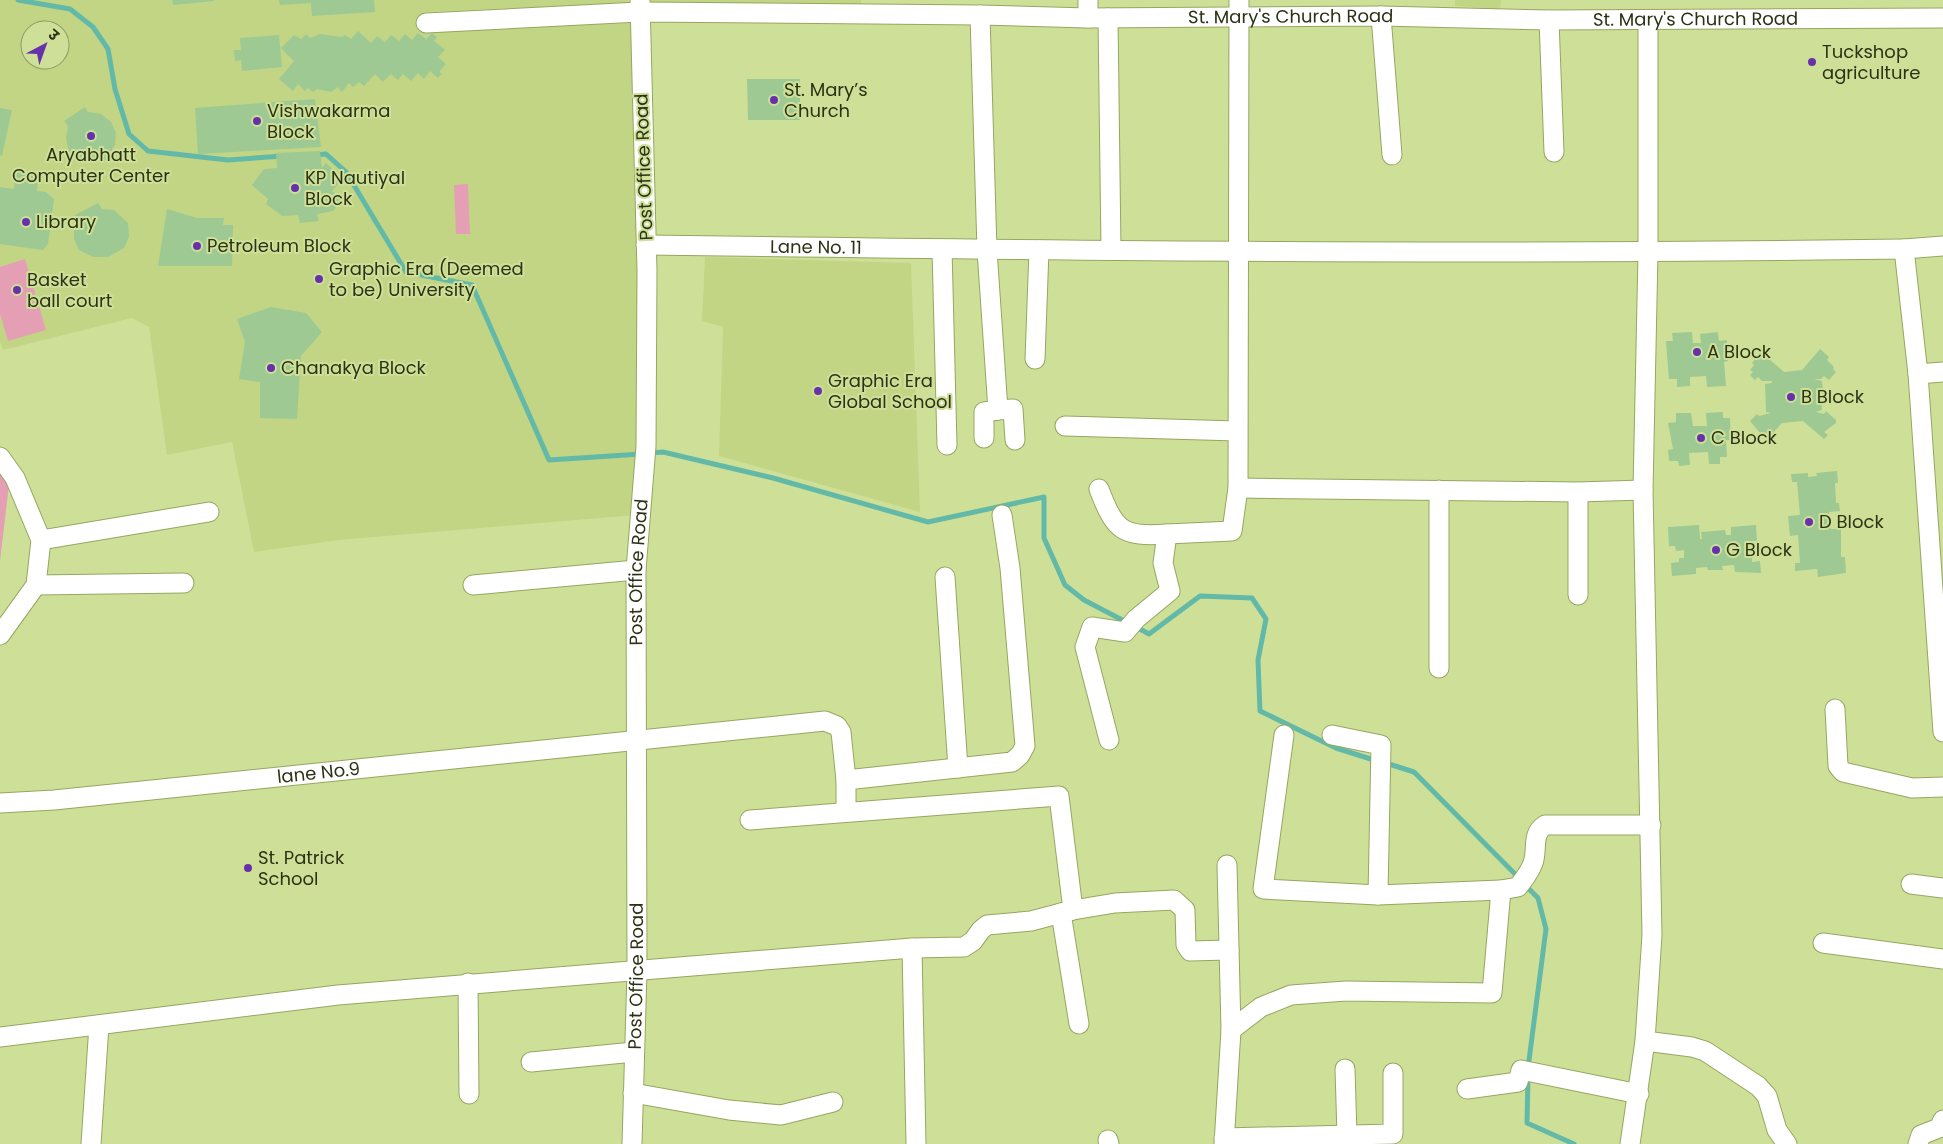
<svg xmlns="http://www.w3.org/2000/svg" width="1943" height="1144" font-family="Poppins,'Noto Sans Devanagari',sans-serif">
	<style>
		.built { fill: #c2d585; fill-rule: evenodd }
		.green { fill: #e59fb4 }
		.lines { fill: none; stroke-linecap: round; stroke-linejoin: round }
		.stream { stroke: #63b9a8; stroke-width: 5 }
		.building { fill: #9ec993 }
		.minor-casing { stroke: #96a660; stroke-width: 21 }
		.minor { stroke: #fff; stroke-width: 19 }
		.poi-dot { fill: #6732a9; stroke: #cee098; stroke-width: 2 }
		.labels { text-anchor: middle; stroke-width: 4; stroke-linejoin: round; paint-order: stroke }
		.street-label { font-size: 18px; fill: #2c3215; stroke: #cee098 }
		.poi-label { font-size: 18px; fill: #2c3215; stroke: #cee098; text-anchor: start }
	</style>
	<rect width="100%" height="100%" fill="#cee098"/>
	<!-- built -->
	<path class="built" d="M0,0H628V3L425,12L427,30L632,23L638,288L636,515L339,540L254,552L232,442L167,455L149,327L132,318L3,350L0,341ZM30,30H60V60H30Z
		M650,0H861V5L649,6Z
		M1455,0H1501L1500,9L1455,6Z
		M705,257L911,263L920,512L719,456L723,327L702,321Z"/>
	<!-- green -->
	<path class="green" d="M468,184L470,234H456L454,185Z
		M25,259L46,330L8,341L0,314V267Z
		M0,474L9,485L0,561Z"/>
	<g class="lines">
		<!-- stream -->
		<path class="stream" d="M18,0L70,9L93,27L108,49L115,89L129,134L148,151L228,160L283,156
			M314,155L326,154L346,172L406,272L472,285L549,460L641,454
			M650,453L663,452L773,478L928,522L1044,497V538L1065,585L1084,600L1128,623
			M1136,627L1149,634L1200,596L1252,598L1266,619L1258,660L1260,711L1336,748L1377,761
			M1386,763L1414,772L1519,878
			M1524,884L1538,898L1546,929L1528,1068
			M1528,1077L1527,1123L1574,1144"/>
	</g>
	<!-- building -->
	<path class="building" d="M172,0H214V1L173,5Z
		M279,0H374L375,12L312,16L311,3L280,5Z
		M358,31L371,43L377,36L385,42L391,35L399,41L405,34L412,40L418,33L426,39L432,33L437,37L434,41L445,50L438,57L446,64L439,72L442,74L438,78L430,71L424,79L418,73L411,81L403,74L398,80L391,74L383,82L375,74L364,86L359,82L353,87L349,83L342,92L338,87L331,92L317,89L313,92L308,88L305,91L298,84L293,91L279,79L294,61L281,48L294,35L301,39L306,34L310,38L320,34L342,37L345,35L351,39Z
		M279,35L282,67L242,71L241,60L235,61L234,50H241L240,38Z
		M747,79H800V120H748Z
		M315,99L321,147L198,154L195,108Z
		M85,107L88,112L101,114L111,122L116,133L115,145L106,160L90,163L76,160L69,152L66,138L68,126L64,121Z
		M0,108L12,110L2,156L0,155Z
		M320,151L322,168L326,163L343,179L332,191L342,200L333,211L317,214L319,221L300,223L298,215L282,216L266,204L268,199L252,185L264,169L277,168L276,153Z
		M15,170L39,173L37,191L46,192L54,199L48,244L43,250L0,244V187L14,189Z
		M98,203L102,209L114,210L128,223L129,237L124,248L108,257H93L79,250L74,239V225L77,220L75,215Z
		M167,209L197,218H224L223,225H233L232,266H158Z
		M271,307L306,313L322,332L301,356L297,419L260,418V382L239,379L245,342L237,319Z
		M1692,332L1693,343H1701L1700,334L1718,332L1719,341L1727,340L1728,361L1724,362L1726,386L1707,387L1706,376L1690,377V386L1677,387V379H1669L1666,341H1673L1672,333Z
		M1820,349L1829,357L1827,360L1834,367L1833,369L1836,372L1829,380L1824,376L1821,379H1814L1822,381L1823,394H1817V399H1821L1822,410L1816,412L1824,414L1826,411L1836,420V423L1824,432L1828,435L1824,439L1803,421L1782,423L1766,440L1750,421L1757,414L1759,416L1771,413L1766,412L1765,384L1772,383V381H1762L1758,377L1755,380L1750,375L1753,372L1750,370L1754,365L1752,363L1761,352L1784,372L1802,370Z
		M1723,412V418H1730L1731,440H1726L1727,457H1720V464H1709L1708,452L1689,453L1690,465L1679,466L1678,461H1669L1668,450L1673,449L1668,423L1676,422V413H1691L1693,426H1707L1706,413Z
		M1837,471L1838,483H1835L1836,503H1839L1840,511L1829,512L1831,529H1841V557H1845L1846,573L1818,577L1817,569L1795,571V563H1800L1798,535L1790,536L1788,516L1800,515L1797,482H1792L1791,474L1808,473V477L1817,476L1816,473Z
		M1699,525L1700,539H1702L1701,532L1725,530L1726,535H1731V527L1756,525L1757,541H1751V546H1747L1748,556H1752V562L1760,561L1761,573L1735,572L1734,565L1722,566L1723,570H1708L1707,567L1696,568V574L1672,576L1671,563L1679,562V558H1684V550L1676,551L1675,546H1669L1668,527Z"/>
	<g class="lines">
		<defs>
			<g id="minor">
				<path d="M980,15L987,250L998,410L1013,409L1015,440"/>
				<path d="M1381,16L1392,155"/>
				<path d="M1088,18V0"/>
				<path d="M1108,18L1111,250"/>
				<path d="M1549,20L1554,152"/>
				<path id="s1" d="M426,23L639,12L980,15L1088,18L1381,16L1549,20L1943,18"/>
				<path id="s2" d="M646,245C1065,251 1485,255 1904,249L1918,374L1943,732"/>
				<path d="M942,249L947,445"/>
				<path d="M1904,249L1943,246"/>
				<path d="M1035,359L1039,250"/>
				<path d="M1918,374L1943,372"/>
				<path d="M1065,426L1237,431"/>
				<path d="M984,438V412L998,410"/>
				<path d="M0,457L15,478L41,540L36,585L0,635"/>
				<path d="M1238,488L1578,492L1643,490"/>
				<path d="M1099,489C1115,531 1122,537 1167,534"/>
				<path d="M1439,490V668"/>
				<path d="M1578,492V595"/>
				<path d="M41,540L209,512"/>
				<path d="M945,577L958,768"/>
				<path d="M36,585L184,583"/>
				<path d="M473,585L636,570"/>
				<path d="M1835,709L1838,766L1843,772L1912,788L1943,787"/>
				<path d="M1332,735L1381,745L1378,895"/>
				<path d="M1109,740L1085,647L1092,627L1125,632L1136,619L1170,591L1163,563L1167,534L1232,531L1238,488L1239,0"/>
				<path d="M846,780L1012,762L1020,755L1025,746L1010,568L1002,515"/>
				<path id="s3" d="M0,803L54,800L825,721L837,726L841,732L846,780V812"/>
				<path d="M750,820L1059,796L1073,910"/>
				<path d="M1911,884L1943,888"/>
				<path d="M1501,890L1518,887C1524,879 1530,872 1533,863C1538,849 1531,834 1545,825H1651"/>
				<path d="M1061,913L1079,1024"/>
				<path d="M1823,943L1943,959"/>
				<path d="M912,948L916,1144"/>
				<path d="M468,983L469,1094"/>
				<path d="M1231,1030L1261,1007L1291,995L1346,991L1492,993L1501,890L1378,895L1263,889L1284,735"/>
				<path d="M0,1037L338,995L912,948L964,947L973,941L981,930L987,925L1031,921L1073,910L1115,903L1174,900L1185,910L1186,945L1190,951L1229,950"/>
				<path d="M1645,1041L1692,1047L1705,1051L1758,1086L1767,1096L1777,1130L1787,1144"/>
				<path d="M531,1062L634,1052"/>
				<path d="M1345,1069L1347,1135"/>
				<path d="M1467,1089L1518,1082L1521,1070L1639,1094"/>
				<path d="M633,1093L729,1110L781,1115L833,1102"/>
				<path d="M1224,1138L1393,1134V1073"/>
				<path d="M1108,1140L1109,1144"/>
				<path d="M91,1144L99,1025"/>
				<path id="s4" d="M632,1144L637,971L636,570L646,446L647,271L640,1"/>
				<path d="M1224,1144L1231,1030L1227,865"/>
				<path d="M1630,1144L1645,1041L1652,935L1643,490L1648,253V20"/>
				<path d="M1918,1144L1921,1135L1939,1128L1943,1120"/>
			</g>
		</defs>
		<!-- minor casing -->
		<use href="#minor" class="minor-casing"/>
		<!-- minor -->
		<use href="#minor" class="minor"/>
	</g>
	<!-- markers -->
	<g class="poi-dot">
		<circle cx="1812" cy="62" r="5"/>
		<circle cx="774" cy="100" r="5"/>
		<circle cx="257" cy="121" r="5"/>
		<circle cx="91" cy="136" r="5"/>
		<circle cx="295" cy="188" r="5"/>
		<circle cx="26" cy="222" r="5"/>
		<circle cx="197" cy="246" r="5"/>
		<circle cx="319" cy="279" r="5"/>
		<circle cx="17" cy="290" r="5"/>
		<circle cx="1697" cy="352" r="5"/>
		<circle cx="271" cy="368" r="5"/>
		<circle cx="818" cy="391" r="5"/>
		<circle cx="1791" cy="397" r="5"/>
		<circle cx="1701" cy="438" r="5"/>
		<circle cx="1809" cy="522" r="5"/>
		<circle cx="1716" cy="550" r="5"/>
		<circle cx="248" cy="868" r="5"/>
	</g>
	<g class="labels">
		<!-- street labels -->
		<g class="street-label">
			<text dy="6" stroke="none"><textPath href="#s1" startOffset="865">St. Mary's Church Road</textPath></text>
			<text dy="6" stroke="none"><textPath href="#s1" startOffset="1270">St. Mary's Church Road</textPath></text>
			<text transform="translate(644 167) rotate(-92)" y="6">Post Office Road</text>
			<text dy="6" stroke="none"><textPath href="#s2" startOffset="170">Lane No. 11</textPath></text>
			<text dy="6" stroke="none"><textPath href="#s4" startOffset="572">Post Office Road</textPath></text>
			<text dy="6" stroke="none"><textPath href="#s3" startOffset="320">lane No.9</textPath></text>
			<text dy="6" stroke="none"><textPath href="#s4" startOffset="168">Post Office Road</textPath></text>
		</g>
		<!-- poi labels -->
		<g class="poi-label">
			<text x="1822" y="58">Tuckshop<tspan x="1822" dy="21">agriculture</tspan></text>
			<text x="784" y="96">St. Mary’s<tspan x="784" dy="21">Church</tspan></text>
			<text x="267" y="117">Vishwakarma<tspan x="267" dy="21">Block</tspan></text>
			<text x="91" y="161" text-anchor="middle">Aryabhatt<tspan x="91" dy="21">Computer Center</tspan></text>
			<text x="305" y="184">KP Nautiyal<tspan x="305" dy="21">Block</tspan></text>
			<text x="36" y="228">Library</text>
			<text x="207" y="252">Petroleum Block</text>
			<text x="329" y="275">Graphic Era (Deemed<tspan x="329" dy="21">to be) University</tspan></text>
			<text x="27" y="286">Basket<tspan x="27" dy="21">ball court</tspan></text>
			<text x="1707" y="358">A Block</text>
			<text x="281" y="374">Chanakya Block</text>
			<text x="828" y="387">Graphic Era<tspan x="828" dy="21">Global School</tspan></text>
			<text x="1801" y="403">B Block</text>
			<text x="1711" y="444">C Block</text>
			<text x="1819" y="528">D Block</text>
			<text x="1726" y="556">G Block</text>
			<text x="258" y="864">St. Patrick<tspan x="258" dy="21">School</tspan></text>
		</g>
	</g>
	<!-- north arrow -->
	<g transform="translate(45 45) rotate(41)"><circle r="24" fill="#cee098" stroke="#8d9a64"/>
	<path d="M0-4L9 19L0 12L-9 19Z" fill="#6732a9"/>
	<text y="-8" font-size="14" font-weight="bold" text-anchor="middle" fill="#2c3215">उ</text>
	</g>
</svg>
